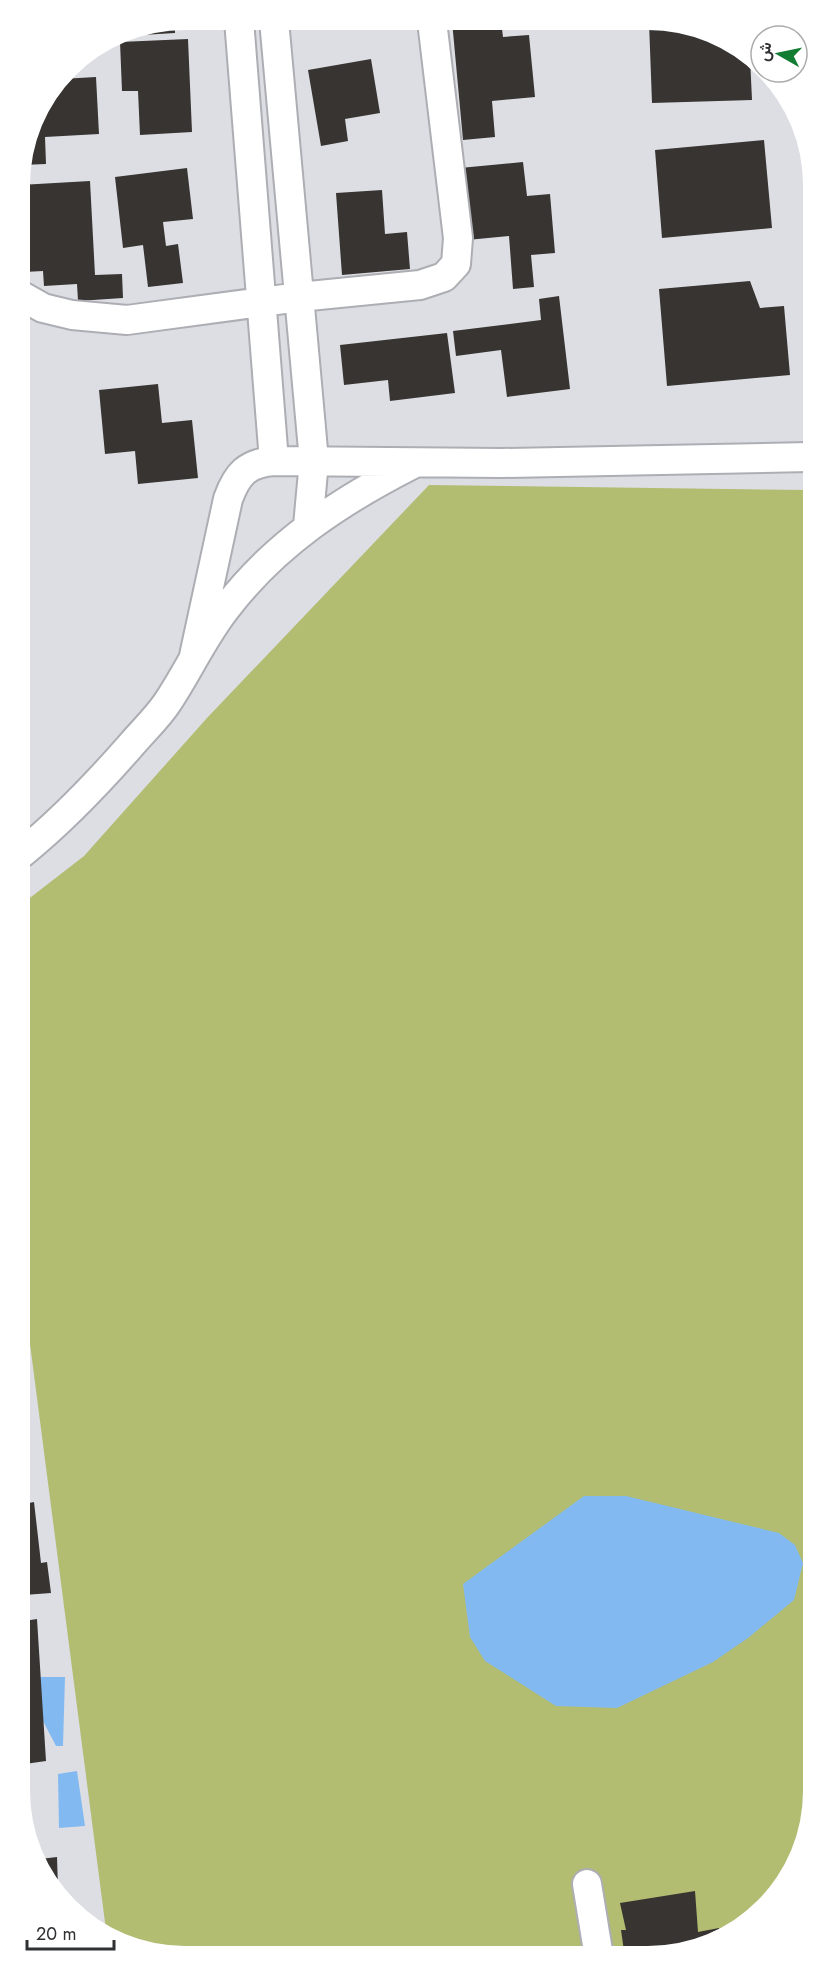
<svg xmlns="http://www.w3.org/2000/svg" width="833" height="1976" font-family="Jost,Vazirmatn,sans-serif">
	<style>
		.green { fill: #b2bd72 }
		.water { fill: #83b9f1 }
		.building { fill: #373431 }
		.lines { fill: none; stroke-linecap: round; stroke-linejoin: round }
		.street-casing { stroke: #adaeb4; stroke-width: 32 }
		.street { stroke: #fff; stroke-width: 28 }
	</style>
	<rect width="100%" height="100%" fill="#dddee4"/>
	<!-- green -->
	<path class="green" d="M429,485L809,490L813,1802L779,1892L740,1929L691,1951L153,1953L106,1930L23,1290L22,904L84,856L207,718Z"/>
	<!-- water -->
	<path class="water" d="M584,1496H626L779,1533L795,1545L803,1563L794,1600L748,1638L713,1662L617,1708L556,1706L485,1661L470,1637L463,1584Z
		M40,1677H65L63,1746H56L43,1721Z
		M77,1771L85,1826L59,1828L58,1774Z"/>
	<!-- building -->
	<path class="building" d="M175,21V33L126,36V31Z
		M452,21H501L503,37L529,35L535,97L492,101L495,137L463,140Z
		M649,22L680,23L750,57L752,100L652,103Z
		M188,39L192,132L140,135L138,91H122L120,42Z
		M371,59L380,113L345,119L348,141L321,146L308,70Z
		M96,77L99,134L45,137L46,164L22,165L37,111L61,79Z
		M764,140L772,228L662,238L655,150Z
		M523,162L527,196L550,194L555,253L531,255L534,287L513,289L509,236L467,240L460,168Z
		M187,168L193,219L163,222L166,246L178,244L183,283L148,287L143,245L123,248L115,177Z
		M90,181L95,275L122,274L123,298L78,301L77,284L44,286L43,271L24,272L23,261H20V185Z
		M382,190L385,234L407,232L410,269L342,275L336,193Z
		M750,281L760,308L784,306L790,375L667,386L659,289Z
		M559,296L570,389L507,397L501,350L456,356L453,331L541,320L539,299Z
		M447,333L455,393L390,401L388,380L344,385L340,345Z
		M158,384L162,423L192,420L198,478L138,484L135,451L105,454L99,390Z
		M34,1502L41,1563L47,1562L51,1593L24,1595V1504Z
		M37,1619L46,1761L25,1764L24,1621Z
		M25,1794H26L33,1846L25,1834Z
		M57,1857L58,1888L40,1859Z
		M695,1891L698,1932L719,1928V1938L691,1951H624L621,1930H626L620,1903Z"/>
	<g class="lines">
		<defs>
			<path id="street" d="M239,20L274,461
				M274,20L314,461L308,526
				M20,295L43,308L72,315L127,320L299,297L420,285L444,277L456,264L458,238L432,21
				M194,656L228,499C237,474 247,463 274,461L502,463L809,457
				M22,853C63,820 97,784 132,744C143,731 157,718 167,703C188,672 203,637 227,607C276,543 342,500 413,464
				M587,1884L598,1951"/>
		</defs>
		<!-- street casing -->
		<use href="#street" class="street-casing"/>
		<!-- street -->
		<use href="#street" class="street"/>
	</g>
	<!-- crop -->
	<path d="M0 0H833V1976H0ZM185 30H648A155 155 0 0 1 803 185V1791A155 155 0 0 1 648 1946H185A155 155 0 0 1 30 1791V185A155 155 0 0 1 185 30Z" fill="#fff" fill-rule="evenodd"/>
	<!-- north arrow -->
	<g transform="translate(779 54) rotate(279)"><circle r="28" fill="#ffffff" stroke="#acacad" stroke-width="1.5"/>
	<path d="M0-4.5L10 22L0 15L-10 22Z" fill="#117d32"/>
	<text y="-9" font-size="16" font-weight="bold" text-anchor="middle" fill="#2f3032">ش</text>
	</g>
	<!-- scale -->
	<path d="M27 1940v9h87v-9" fill="none" stroke="#2f3032" stroke-width="3"/>
	<text x="36" y="1940" font-size="18" fill="#2f3032" stroke="#ffffff" stroke-width="4.5" paint-order="stroke">20 m</text>
</svg>
